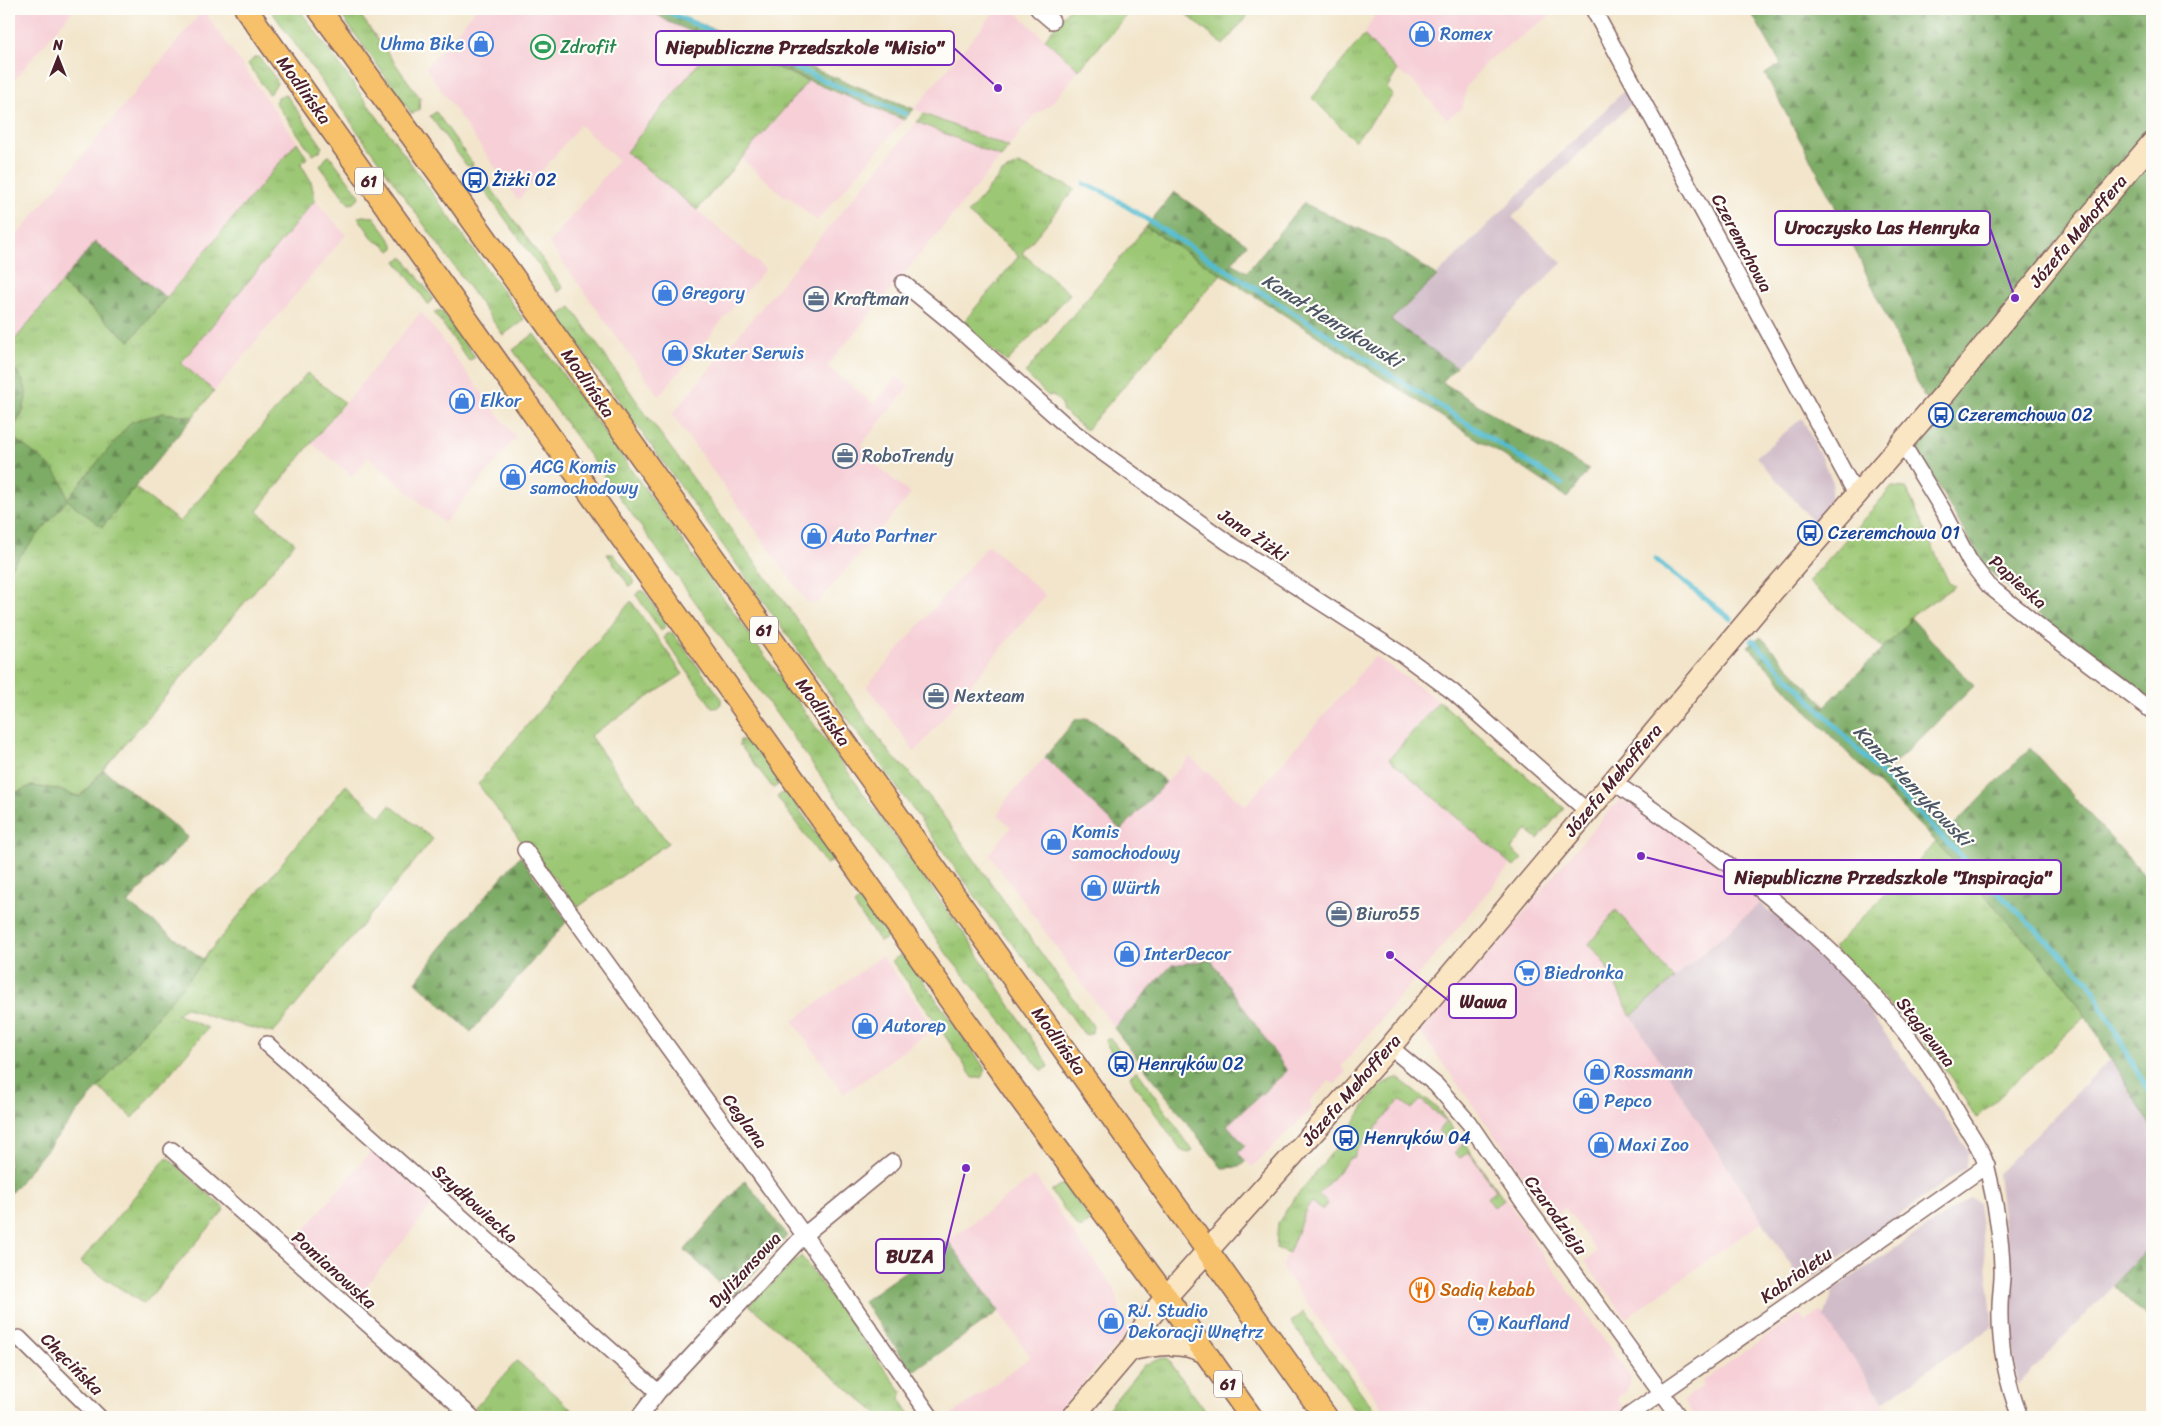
<svg xmlns="http://www.w3.org/2000/svg" width="2161" height="1426" font-family="Sriracha,sans-serif">
	<style>
		.built { fill: #f6cfd7 }
		.industrial { fill: #d1bdc9 }
		.grass { fill: url(#grass-tufts); stroke: #737350 }
		.forest { fill: url(#forest-firs); stroke: #646648 }
		.lines { fill: none; stroke-linecap: round; stroke-linejoin: round }
		.stream { stroke: #53bcd0; stroke-width: 5 }
		.street-casing { stroke: #856463; stroke-width: 18 }
		.secondary-casing { stroke: #856463; stroke-width: 24 }
		.primary-casing { stroke: #856463; stroke-width: 25 }
		.street { stroke: #fff; stroke-width: 15 }
		.secondary { stroke: #fbe6c4; stroke-width: 21 }
		.primary { stroke: #f6c16b; stroke-width: 22 }
		.labels { text-anchor: middle; stroke-width: 4.5; stroke-linejoin: round; paint-order: stroke }
		.shield { fill: #fdfcf7; stroke: #806168; stroke-width: 1 }
		.shield-label { font-size: 16px; font-weight: bold; fill: #4a1f2b }
		.shop-label { font-size: 18px; fill: #366cbe; stroke: #fdfcf7; text-anchor: start }
		.leisure-label { font-size: 18px; fill: #27864d; stroke: #fdfcf7; text-anchor: start }
		.street-label { font-size: 18px; fill: #4a1f2b; stroke: #fdfcf7 }
		.transit-label { font-size: 18px; fill: #164399; stroke: #fdfcf7; text-anchor: start }
		.service-label { font-size: 18px; fill: #4e5e75; stroke: #fdfcf7; text-anchor: start }
		.food-label { font-size: 18px; fill: #c56008; stroke: #fdfcf7; text-anchor: start }
		.water-label { font-size: 19px; font-style: italic; fill: #4d5665; stroke: #fdfcf7 }
		.leader { fill: none; stroke: #7b2cbf; stroke-width: 2 }
		.callout-dot { fill: #7b2cbf; stroke: #fdfcf7; stroke-width: 2 }
		.callout { fill: #fdfcf7; stroke: #7b2cbf; stroke-width: 2 }
		.callout-label { font-size: 19px; text-anchor: middle; font-weight: bold; fill: #4a1f2b }
	</style>
	<defs>
		<pattern id="grass-tufts" width="24" height="20" patternUnits="userSpaceOnUse" patternTransform="scale(1.25)"><rect width="24" height="20" fill="#9cc774"/><path d="M3 7l-1-3M5 7V3M7 7l1-3M15 17l-1-3M17 17v-4M19 17l1-3" fill="none" stroke="#88aa65"/></pattern>
		<pattern id="forest-firs" width="22" height="20" patternUnits="userSpaceOnUse" patternTransform="scale(1.25)"><rect width="22" height="20" fill="#7dac66"/><path d="M5 1l3.5 6h-7zM16 11l3.5 6h-7z" fill="#688b54"/></pattern>
	</defs>
	<rect width="100%" height="100%" fill="#fdfcf7"/>
	<filter id="ink" filterUnits="userSpaceOnUse"><feTurbulence type="fractalNoise" baseFrequency=".02" numOctaves="2"/><feDisplacementMap in="SourceGraphic" scale="10" xChannelSelector="R" yChannelSelector="G"/><feConvolveMatrix kernelMatrix="1 2 1 2 8 2 1 2 1" color-interpolation-filters="sRGB"/></filter>
	<filter id="wash" filterUnits="userSpaceOnUse"><feTurbulence type="fractalNoise" baseFrequency=".0096" numOctaves="4" result="noise"/><feDisplacementMap in="SourceGraphic" scale="20" xChannelSelector="R" yChannelSelector="G"/><feGaussianBlur stdDeviation="1.12" result="paint"/><feColorMatrix in="noise" values="0 0 0 0 0 0 0 0 0 0 0 0 0 0 0 0 0 1.4 0 .05"/><feComposite in="paint" operator="in"/></filter>
	<g filter="url(#wash)">
		<rect width="100%" height="100%" fill="#f2e5cb"/>
		<!-- built -->
		<path class="built" d="M9,9H74L9,86Z
			M476,9H648L669,22L716,42L626,152L697,210L765,269L659,396L549,243L618,160L580,125L518,200L426,68Z
			M997,9H1012L1079,70L1050,105L1033,116L1009,147L914,109Z
			M1378,9H1559L1487,61L1466,87L1463,107L1447,119L1413,81L1397,71L1364,35Z
			M203,10L297,142L166,297L95,242L9,347V245Z
			M808,81L904,120L817,221L790,198L784,196L741,158Z
			M917,122L1001,157L827,366L874,404L897,377L909,387L861,445L874,455L870,460L911,494L817,603L807,602L672,414Z
			M315,200L346,235L214,391L181,363Z
			M421,312L516,438L444,523L368,457L352,476L312,443Z
			M988,545L1045,595L915,752L867,686Z
			M1375,656L1439,701L1389,759L1511,864L1341,1067L1346,1072L1335,1084L1330,1080L1309,1102L1312,1109L1252,1167L1238,1153L1245,1146L1227,1126L1287,1071L1253,1022L1172,965L1114,1028L989,854L1011,827L998,815L1006,800L1045,757L1121,830L1190,757L1245,806Z
			M1619,800L1645,810L1756,894L1760,903L1631,1016L1763,1221L1626,1318L1585,1261L1597,1252L1565,1208L1553,1216L1420,1032L1500,941L1501,942L1562,865Z
			M882,956L935,1028L844,1094L793,1021Z
			M1405,1082L1437,1108L1496,1190L1504,1196L1529,1235L1630,1376L1627,1391L1617,1398L1625,1412L1618,1417H1389L1284,1271L1282,1267L1285,1257L1289,1253L1306,1209L1350,1158Z
			M373,1149L433,1204L356,1299L293,1243Z
			M1035,1176L1067,1225L1115,1289L1122,1317L1126,1320L1124,1326L1130,1330L1053,1417H949L1031,1357L948,1241Z
			M1821,1311L1893,1417H1695L1683,1400L1704,1385L1702,1381L1800,1314L1805,1322Z"/>
		<!-- industrial -->
		<path class="industrial" d="M1624,91L1631,104L1512,217L1562,263L1456,367L1391,320Z
			M1802,418L1833,482L1828,510L1816,524L1756,457Z
			M1760,903L1773,915L1780,916L1846,979L1969,1151L1965,1168L1804,1283L1800,1280L1631,1016Z
			M2111,1058L2152,1129V1244L2017,1386L2007,1252L1998,1173Z
			M1970,1198L1979,1202L1993,1325L1883,1401L1824,1317L1834,1289Z"/>
		<!-- grass -->
		<path class="grass" d="M270,9H299L524,320L503,335Z
			M337,9H356L420,98L419,110L412,114Z
			M1069,9H1132L1079,70L1045,39Z
			M1180,9H1253L1223,45Z
			M1364,35L1397,71L1387,88L1393,95L1355,141L1312,98Z
			M716,42L808,81L697,210L626,152Z
			M255,57H259L276,79L277,84L269,94L248,64Z
			M284,95L287,96L322,146L320,151L313,155L275,102L278,97Z
			M436,112L473,164L472,167L466,165L430,116Z
			M924,114L1009,147L1001,157L917,122Z
			M297,142L307,158L301,164L311,181L315,200L181,363L214,391L193,417L163,413L102,527L134,487L180,522L307,373L344,402L257,511L295,543L80,797L56,789L32,786L11,794L9,793V569L67,500L22,446L9,435L24,410L19,373L9,366V347L61,283L130,341Z
			M330,156L360,196L354,203L349,204L320,166L327,157Z
			M1018,164L1075,189L1022,253L1070,294L1007,362L961,325L1019,256L968,213L1002,173Z
			M490,187L563,288L558,292L485,191Z
			M363,216L374,217L394,245V248L390,251L386,246L374,240L358,217Z
			M1146,227L1221,274L1086,430L1062,410V404L1053,395L1048,396L1025,373Z
			M401,258H404L433,298L429,305L396,261Z
			M571,307L645,413L786,604L870,726L892,756L906,769L932,800L1093,1026L1092,1033L1088,1035L1084,1034L1066,1009L991,918L558,316Z
			M437,311H442L475,357L469,361L434,312Z
			M534,334L970,942L1049,1066L1042,1071L949,957L796,741L513,350Z
			M1892,487L1906,488L1949,583L1955,586L1910,617L1909,622L1883,648L1808,582Z
			M607,554H613L633,578V584L630,587Z
			M640,591H644L666,623L664,628L661,631L636,595Z
			M631,601L683,674L590,736L668,843L578,907L526,844L523,847L521,841L478,784Z
			M670,633H673L721,698V704L717,708L712,707L664,638L665,635Z
			M1439,701L1564,808L1538,839L1527,830L1511,849L1522,859L1514,867L1389,759Z
			M740,740H749L779,781L777,786L773,788L739,744Z
			M346,785L381,817L390,805L433,839L273,1033L217,1019L186,1008L176,1014L208,1028L133,1118L98,1087Z
			M782,793H788L833,857L832,861L826,864L777,797Z
			M1936,842L2058,976L2086,1016L1976,1119L1953,1079L1908,1023L1833,948Z
			M860,899L865,901L891,936L880,942L854,905Z
			M1616,910L1674,979L1631,1016L1603,960L1589,944Z
			M900,955L907,958L986,1070L981,1078H973L929,1012L892,961Z
			M1107,1039H1111L1130,1063L1123,1069L1105,1042Z
			M1137,1071L1143,1079L1193,1151L1189,1153L1182,1151L1134,1084L1130,1076Z
			M1398,1078L1437,1108L1456,1133L1451,1138L1444,1137L1438,1131L1446,1121L1421,1100L1412,1109L1400,1100L1355,1152V1157L1350,1158L1318,1195L1328,1203L1322,1210L1312,1202L1306,1209L1289,1253L1276,1248L1278,1223L1293,1200L1339,1144L1342,1147L1352,1135L1349,1131C1362,1113 1374,1081 1398,1078Z
			M1464,1143L1504,1199L1494,1207L1487,1198L1496,1190L1469,1152L1460,1158L1454,1153Z
			M167,1157L225,1209L144,1304L80,1262Z
			M1060,1185H1066L1092,1221L1081,1228L1076,1225L1051,1191Z
			M801,1256L902,1392L900,1399L912,1417H881L749,1305Z
			M1303,1312L1379,1417H1359L1291,1322Z
			M1163,1358H1167L1210,1417H1101L1144,1365Z
			M517,1361L580,1417H486L475,1408Z"/>
		<!-- forest -->
		<path class="forest" d="M648,9H670L676,14L914,109L904,120L716,42L669,22Z
			M1749,9H2152V699L2060,633L1984,566L1916,448L1951,405L1924,397L1831,198L1765,74L1781,64Z
			M1174,192L1247,244L1232,263L1247,272L1303,203L1388,242L1437,276L1391,320L1456,367L1442,382L1515,428L1589,469L1567,498C1521,464 1471,437 1424,405C1331,345 1239,285 1146,227Z
			M95,242L166,297L130,341L61,283Z
			M9,366C39,388 23,410 10,435C32,454 63,467 67,499L131,422L163,413L193,417L102,527L67,500L9,569Z
			M1910,617L1974,686L1887,771L1947,832L2030,748L2152,884V1129L2086,1016L2058,976L1936,842L1814,719L1748,646L1761,637L1825,706L1909,622Z
			M1086,718L1093,721L1166,782L1121,830L1045,757L1076,719Z
			M104,770L188,837L128,903L204,960L9,1195V1012L11,1005L9,997V793L11,794L31,786L56,789L80,797Z
			M520,856L567,921L471,1032L416,982L439,950Z
			M1211,960L1287,1071L1227,1125L1245,1146L1238,1153L1246,1161L1239,1167L1222,1168L1114,1028L1172,965Z
			M745,1180L787,1236L733,1296L685,1250Z
			M948,1241L999,1311L913,1372L863,1301Z
			M2152,1244V1323L2113,1285Z"/>
		<g class="lines">
			<!-- stream -->
			<path class="stream" d="M661,9L846,90L906,114
				M1084,184L1104,192L1562,484
				M1655,559L1731,619
				M1752,640L1937,832L2088,981L2152,1099"/>
		</g>
	</g>
	<g filter="url(#ink)">
		<g class="lines">
			<defs>
				<path id="street" d="M1038,9L1052,21
					M1593,9L1857,496
					M903,283L947,319L1071,430L1227,542L1403,655L1453,692L1587,811
					M1901,445L1908,453L1944,512L1970,562L1989,586L2048,633L2152,711
					M1612,781C1743,872 1882,971 1959,1115C1968,1131 1983,1150 1987,1168C1995,1200 2001,1234 2002,1267C2003,1280 2000,1294 2000,1307C1999,1344 2007,1383 2020,1417
					M525,850L804,1235L931,1417
					M267,1044L658,1392
					M1390,1047L1436,1085L1469,1123L1521,1199L1679,1417
					M172,1150L472,1417
					M19,1338L99,1417
					M639,1417L658,1392L804,1235L893,1162
					M1627,1417L1987,1165"/>
				<path id="secondary" d="M1130,1350C1154,1345 1181,1340 1204,1352
					M1073,1417L1130,1350L1149,1318L1166,1297L1390,1047L1772,592L1947,391L2069,241L2152,143"/>
				<path id="primary" d="M246,9L1015,1091L1166,1297L1251,1417
					M319,9L439,173L1326,1417"/>
			</defs>
			<!-- street casing -->
			<use href="#street" class="street-casing"/>
			<!-- secondary casing -->
			<use href="#secondary" class="secondary-casing"/>
			<!-- primary casing -->
			<use href="#primary" class="primary-casing"/>
			<!-- street -->
			<use href="#street" class="street"/>
			<!-- secondary -->
			<use href="#secondary" class="secondary"/>
			<!-- primary -->
			<use href="#primary" class="primary"/>
		</g>
	</g>
	<!-- icons -->
	<defs>
		<symbol id="shop-ring" viewBox="-11 -11 22 22"><circle r="9.5" fill="#fdfcf7" stroke="#3f7fe0" stroke-width="1.5"/><path d="M-5-2.5h2.3a2.7 3.5 0 0 1 5.4 0H5L5.5 6h-11ZM-1.5-2.5h3a1.5 2.3 0 0 0-3 0Z" fill="#3f7fe0"/></symbol>
		<symbol id="stadium-ring" viewBox="-11 -11 22 22"><circle r="9.5" fill="#fdfcf7" stroke="#2e9e5b" stroke-width="1.5"/><path d="M0-5a6.5 5 0 1 0 0 10a6.5 5 0 1 0 0-10ZM-3.5-1.8h7v3.6h-7Z" fill="#2e9e5b"/></symbol>
		<symbol id="bus-ring" viewBox="-11 -11 22 22"><circle r="9.5" fill="#fdfcf7" stroke="#1a4fb4" stroke-width="1.5"/><path d="M-5-6H5V4H4V6H2V4H-2V6H-4V4H-5ZM-3.5-4V0h7V-4ZM-3.5 1.2v1.5H-2V1.2ZM2 1.2v1.5H3.5V1.2Z" fill="#1a4fb4"/></symbol>
		<symbol id="office-ring" viewBox="-11 -11 22 22"><circle r="9.5" fill="#fdfcf7" stroke="#5c6f8a" stroke-width="1.5"/><path d="M-6-3h4V-5.5h4V-3h4V5H-6ZM-1-4.5V-3h2v-1.5ZM-6 0V1H6V0Z" fill="#5c6f8a"/></symbol>
		<symbol id="supermarket-ring" viewBox="-11 -11 22 22"><circle r="9.5" fill="#fdfcf7" stroke="#3f7fe0" stroke-width="1.5"/><path d="M-6-5.5h2.5l.6 2H6L4.5 2H-2.5L-4.4-4H-6ZM-1.5 3.2a1.3 1.3 0 1 0 .1 0ZM3 3.2a1.3 1.3 0 1 0 .1 0Z" fill="#3f7fe0"/></symbol>
		<symbol id="restaurant-ring" viewBox="-11 -11 22 22"><circle r="9.5" fill="#fdfcf7" stroke="#e8710a" stroke-width="1.5"/><path d="M-5-6h1v4h1v-4h1v4h1v-4h1v5L-1.5 .5V6h-2V.5L-5-1ZM5-6V6H3V1.5H1.5Q1.5-4 5-6Z" fill="#e8710a"/></symbol>
	</defs>
	<g fill-rule="evenodd">
		<use href="#shop-ring" x="1408" y="20" width="28" height="28"/>
		<use href="#shop-ring" x="467" y="30" width="28" height="28"/>
		<use href="#stadium-ring" x="529" y="33" width="28" height="28"/>
		<use href="#bus-ring" x="461" y="166" width="28" height="28"/>
		<use href="#shop-ring" x="651" y="279" width="28" height="28"/>
		<use href="#office-ring" x="802" y="285" width="28" height="28"/>
		<use href="#shop-ring" x="661" y="339" width="28" height="28"/>
		<use href="#shop-ring" x="448" y="387" width="28" height="28"/>
		<use href="#bus-ring" x="1927" y="401" width="28" height="28"/>
		<use href="#office-ring" x="831" y="442" width="28" height="28"/>
		<use href="#shop-ring" x="499" y="463" width="28" height="28"/>
		<use href="#bus-ring" x="1796" y="519" width="28" height="28"/>
		<use href="#shop-ring" x="800" y="522" width="28" height="28"/>
		<use href="#office-ring" x="922" y="682" width="28" height="28"/>
		<use href="#shop-ring" x="1040" y="828" width="28" height="28"/>
		<use href="#shop-ring" x="1080" y="874" width="28" height="28"/>
		<use href="#office-ring" x="1325" y="900" width="28" height="28"/>
		<use href="#shop-ring" x="1113" y="940" width="28" height="28"/>
		<use href="#supermarket-ring" x="1513" y="959" width="28" height="28"/>
		<use href="#shop-ring" x="851" y="1012" width="28" height="28"/>
		<use href="#bus-ring" x="1107" y="1050" width="28" height="28"/>
		<use href="#shop-ring" x="1583" y="1058" width="28" height="28"/>
		<use href="#shop-ring" x="1572" y="1087" width="28" height="28"/>
		<use href="#bus-ring" x="1332" y="1124" width="28" height="28"/>
		<use href="#shop-ring" x="1587" y="1131" width="28" height="28"/>
		<use href="#restaurant-ring" x="1408" y="1276" width="28" height="28"/>
		<use href="#shop-ring" x="1097" y="1307" width="28" height="28"/>
		<use href="#supermarket-ring" x="1467" y="1309" width="28" height="28"/>
	</g>
	<g class="labels">
		<!-- shield labels -->
		<g class="shield">
			<rect x="355" y="167.5" width="28" height="27" rx="4"/>
			<rect x="750" y="616.5" width="28" height="27" rx="4"/>
			<rect x="1214" y="1370.5" width="28" height="27" rx="4"/>
		</g>
		<g class="shield-label">
			<text x="369" y="187">61</text>
			<text x="764" y="636">61</text>
			<text x="1228" y="1390">61</text>
		</g>
		<!-- shop labels -->
		<g class="shop-label">
			<text x="1440" y="40">Romex</text>
			<text x="464" y="50" text-anchor="end">Uhma Bike</text>
			<text x="682" y="299">Gregory</text>
			<text x="692" y="359">Skuter Serwis</text>
			<text x="480" y="407">Elkor</text>
			<text x="530" y="473">ACG Komis<tspan x="530" dy="21">samochodowy</tspan></text>
			<text x="832" y="542">Auto Partner</text>
			<text x="1072" y="838">Komis<tspan x="1072" dy="21">samochodowy</tspan></text>
			<text x="1112" y="894">Würth</text>
			<text x="1144" y="960">InterDecor</text>
			<text x="1544" y="979">Biedronka</text>
			<text x="882" y="1032">Autorep</text>
			<text x="1614" y="1078">Rossmann</text>
			<text x="1604" y="1107">Pepco</text>
			<text x="1618" y="1151">Maxi Zoo</text>
			<text x="1128" y="1317">RJ. Studio<tspan x="1128" dy="21">Dekoracji Wnętrz</tspan></text>
			<text x="1498" y="1329">Kaufland</text>
		</g>
		<!-- leisure labels -->
		<g class="leisure-label">
			<text x="560" y="53">Zdrofit</text>
		</g>
		<!-- street labels -->
		<g class="street-label">
			<text transform="translate(304 90) rotate(54)" y="6">Modlińska</text>
			<text transform="translate(2078 231) rotate(-50)" y="6">Józefa Mehoffera</text>
			<text transform="translate(1742 243) rotate(62)" y="6">Czeremchowa</text>
			<text transform="translate(588 383) rotate(55)" y="6">Modlińska</text>
			<text transform="translate(1253 535) rotate(34)" y="6">Jana Żiżki</text>
			<text transform="translate(2018 582) rotate(42)" y="6">Papieska</text>
			<text transform="translate(823 712) rotate(54)" y="6">Modlińska</text>
			<text transform="translate(1613 780) rotate(-50)" y="6">Józefa Mehoffera</text>
			<text transform="translate(1926 1032) rotate(52)" y="6">Stągiewna</text>
			<text transform="translate(1059 1041) rotate(54)" y="6">Modlińska</text>
			<text transform="translate(1351 1090) rotate(-49)" y="6">Józefa Mehoffera</text>
			<text transform="translate(745 1121) rotate(54)" y="6">Ceglana</text>
			<text transform="translate(475 1204) rotate(42)" y="6">Szydłowiecka</text>
			<text transform="translate(1556 1215) rotate(54)" y="6">Czarodzieja</text>
			<text transform="translate(334 1270) rotate(42)" y="6">Pomianowska</text>
			<text transform="translate(745 1270) rotate(-47)" y="6">Dyliżansowa</text>
			<text transform="translate(1796 1275) rotate(-35)" y="6">Kabrioletu</text>
			<text transform="translate(72 1364) rotate(45)" y="6">Chęcińska</text>
		</g>
		<!-- transit labels -->
		<g class="transit-label">
			<text x="492" y="186">Żiżki 02</text>
			<text x="1958" y="421">Czeremchowa 02</text>
			<text x="1828" y="539">Czeremchowa 01</text>
			<text x="1138" y="1070">Henryków 02</text>
			<text x="1364" y="1144">Henryków 04</text>
		</g>
		<!-- service labels -->
		<g class="service-label">
			<text x="834" y="305">Kraftman</text>
			<text x="862" y="462">RoboTrendy</text>
			<text x="954" y="702">Nexteam</text>
			<text x="1356" y="920">Biuro55</text>
		</g>
		<!-- food labels -->
		<g class="food-label">
			<text x="1440" y="1296">Sadiq kebab</text>
		</g>
		<!-- water labels -->
		<g class="water-label">
			<text transform="translate(1332 320) rotate(32)" y="7">Kanał Henrykowski</text>
			<text transform="translate(1913 785) rotate(46)" y="7">Kanał Henrykowski</text>
		</g>
	</g>
	<!-- callouts -->
	<path class="leader" d="M998 88L954 48M2015 298L1990 228M1641 856L1724 877M1390 955L1449 1001M966 1168L944 1256"/>
	<g class="callout-dot">
		<circle cx="998" cy="88" r="5"/>
		<circle cx="2015" cy="298" r="5"/>
		<circle cx="1641" cy="856" r="5"/>
		<circle cx="1390" cy="955" r="5"/>
		<circle cx="966" cy="1168" r="5"/>
	</g>
	<g class="callout">
		<rect x="656" y="31" width="298" height="34" rx="5"/>
		<rect x="1775" y="211" width="215" height="34" rx="5"/>
		<rect x="1724" y="860" width="337" height="34" rx="5"/>
		<rect x="1449" y="984" width="67" height="34" rx="5"/>
		<rect x="876" y="1239" width="68" height="34" rx="5"/>
	</g>
	<g class="callout-label">
		<text x="805" y="54">Niepubliczne Przedszkole "Misio"</text>
		<text x="1882" y="234">Uroczysko Las Henryka</text>
		<text x="1893" y="884">Niepubliczne Przedszkole "Inspiracja"</text>
		<text x="1483" y="1008">Wawa</text>
		<text x="910" y="1263">BUZA</text>
	</g>
	<!-- margin -->
	<rect width="2161" height="1426" fill="none" stroke="#fdfcf7" stroke-width="30"/>
	<!-- north arrow -->
	<g transform="translate(58 58)" stroke="#fdfcf7" stroke-width="4" paint-order="stroke">
	<path d="M0-4L9 19L0 12L-9 19Z" fill="#4a1f2b"/>
	<text y="-8" font-size="14" font-weight="bold" text-anchor="middle" fill="#4a1f2b">N</text>
	</g>
</svg>
